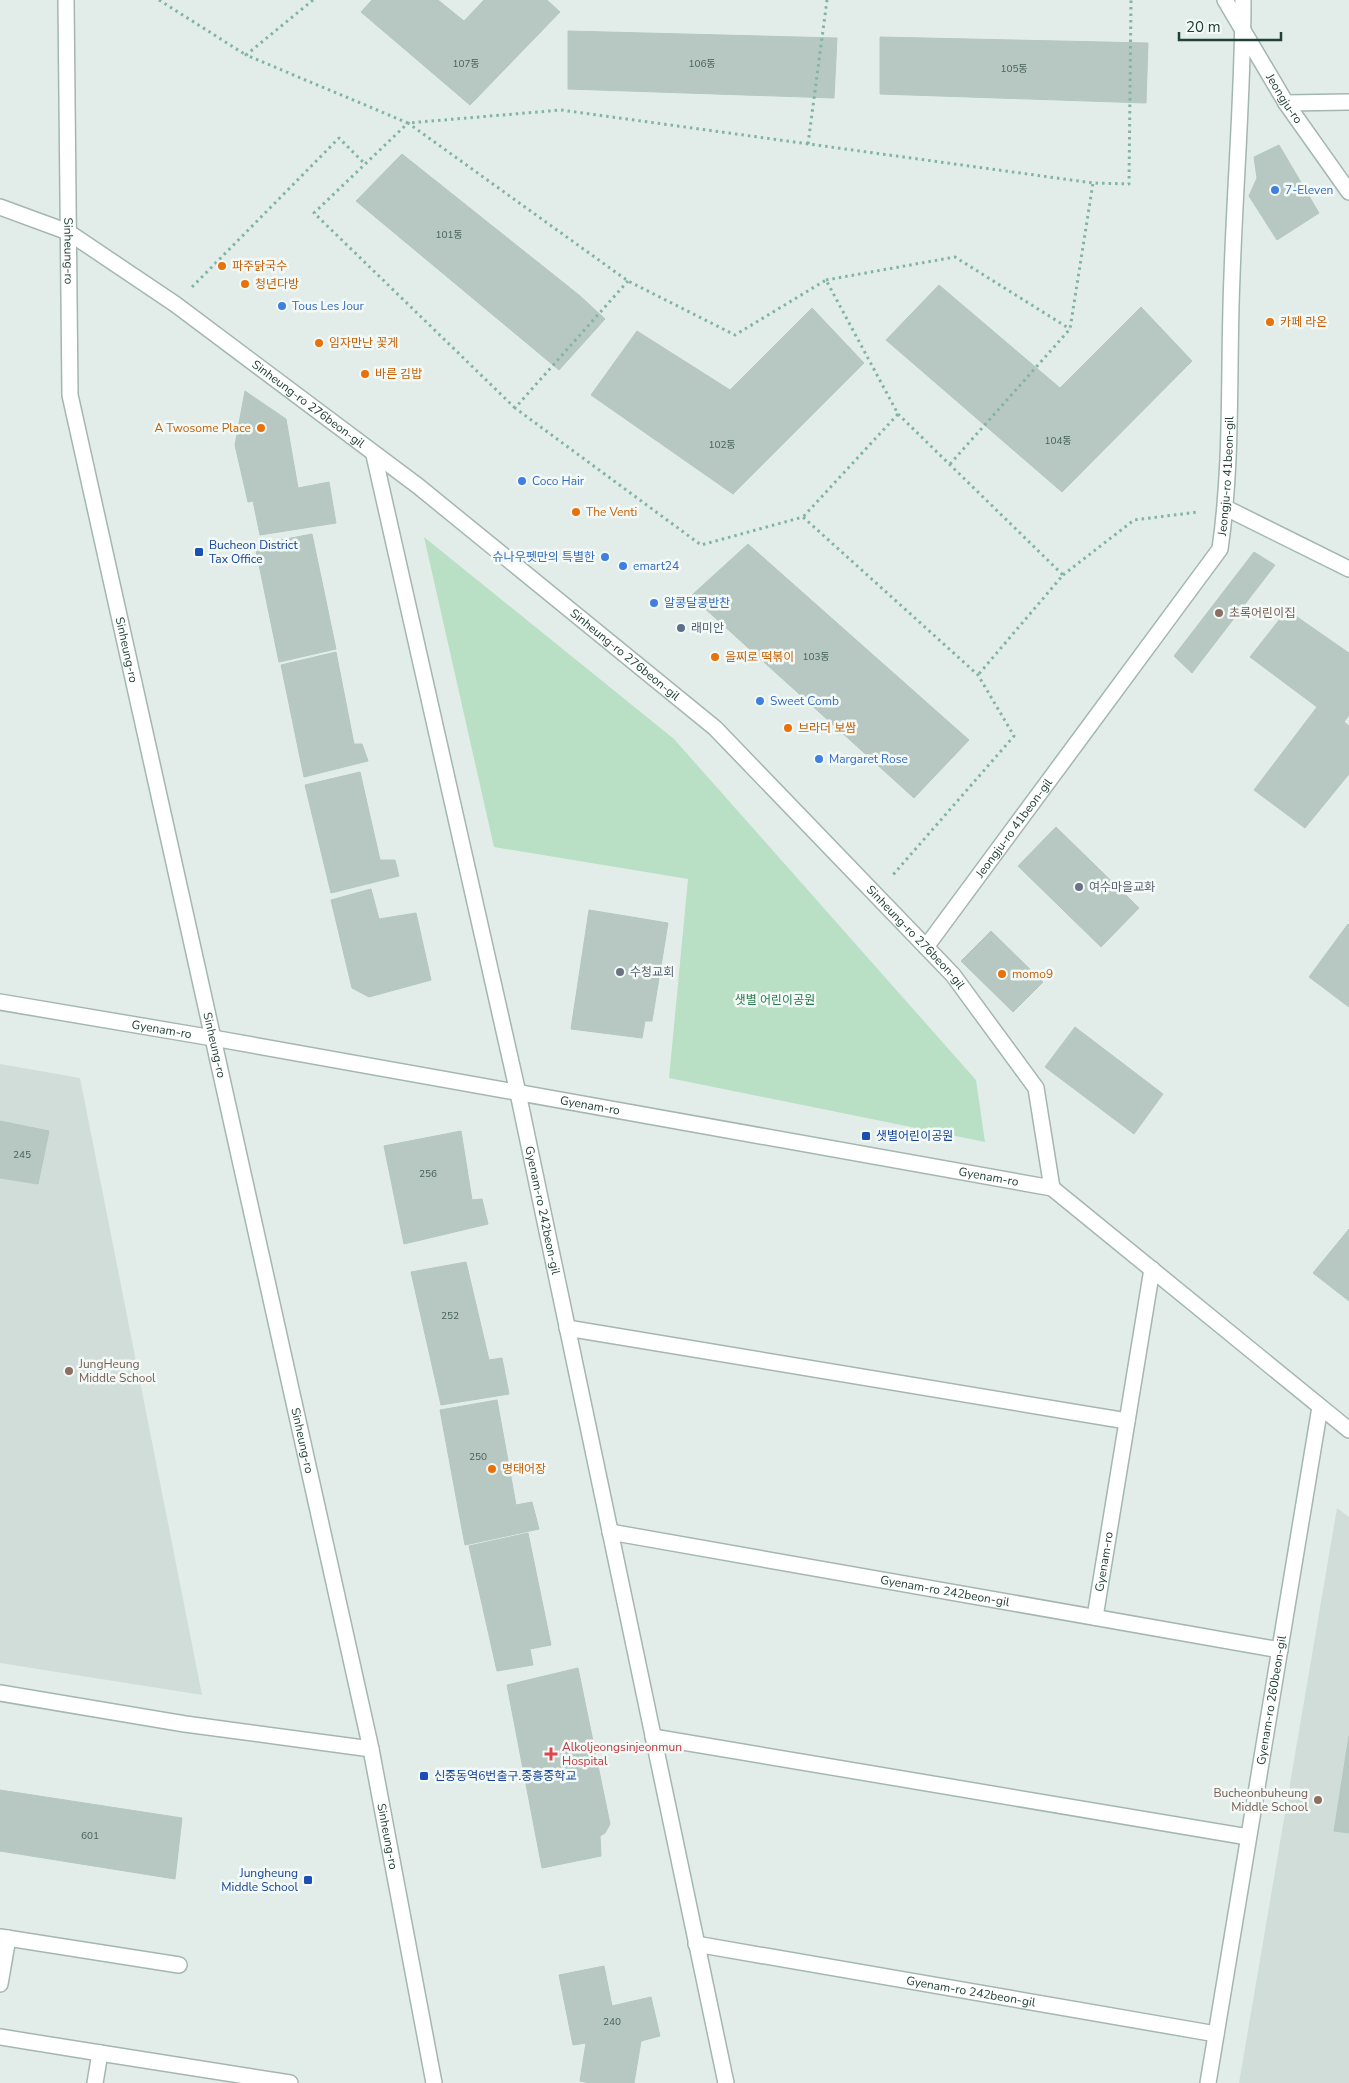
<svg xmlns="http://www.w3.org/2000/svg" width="1349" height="2083" font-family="'Nunito Sans','Noto Sans KR',sans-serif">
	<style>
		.built { fill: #d0ddd8 }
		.green { fill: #b9e0c5 }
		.building { fill: #b7c8c2; stroke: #b4c8c0 }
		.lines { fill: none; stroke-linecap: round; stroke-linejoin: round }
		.minor-casing { stroke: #a4b6b0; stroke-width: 18 }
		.path { stroke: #80b4a5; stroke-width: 3; stroke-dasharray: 2.5 4; stroke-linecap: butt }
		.minor { stroke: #fff; stroke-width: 15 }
		.shop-dot { fill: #3f7fe0; stroke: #f3f9f6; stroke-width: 2 }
		.food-dot { fill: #e8710a; stroke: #f3f9f6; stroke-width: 2 }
		.transit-dot { fill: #1a4fb4; stroke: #f3f9f6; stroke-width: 2 }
		.education-dot { fill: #8d6e63; stroke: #f3f9f6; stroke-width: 2 }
		.service-dot { fill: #5c6f8a; stroke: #f3f9f6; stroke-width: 2 }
		.worship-dot { fill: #6b7280; stroke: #f3f9f6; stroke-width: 2 }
		.health-dot { fill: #e0444e; stroke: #f3f9f6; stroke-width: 2 }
		.labels { text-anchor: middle; stroke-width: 5; stroke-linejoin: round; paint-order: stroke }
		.number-label { font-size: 10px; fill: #46625a }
		.street-label { font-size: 12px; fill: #204038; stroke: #f3f9f6 }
		.shop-label { font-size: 12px; fill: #366cbe; stroke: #f3f9f6; text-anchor: start }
		.food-label { font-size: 12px; fill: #c56008; stroke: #f3f9f6; text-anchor: start }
		.transit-label { font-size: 12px; fill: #164399; stroke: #f3f9f6; text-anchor: start }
		.education-label { font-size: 12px; fill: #785e54; stroke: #f3f9f6; text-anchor: start }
		.service-label { font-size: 12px; fill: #4e5e75; stroke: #f3f9f6; text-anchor: start }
		.worship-label { font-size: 12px; fill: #5b616d; stroke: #f3f9f6; text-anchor: start }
		.park-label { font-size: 12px; fill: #277a4a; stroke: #f3f9f6 }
		.health-label { font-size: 12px; fill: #be3a42; stroke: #f3f9f6; text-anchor: start }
	</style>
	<rect width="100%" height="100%" fill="#e2ede9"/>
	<!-- built -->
	<path class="built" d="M0,1064L80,1078L202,1695L0,1663Z
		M1337,1508L1349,1517V2083H1239Z"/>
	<!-- green -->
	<path class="green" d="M424,537L674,739L976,1080L985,1142L669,1078L688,879L494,847Z"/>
	<!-- building -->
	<path class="building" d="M372,0H438L464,21L484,0H547L560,12L470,105L361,12Z
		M568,31L837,38L834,98L568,89Z
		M880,37L1148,43L1146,103L880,94Z
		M1279,145L1319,213L1277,240L1249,196L1257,178L1254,157Z
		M402,154L579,295L605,319L559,370L356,201Z
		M939,285L1060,388L1141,307L1192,361L1062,492L886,340Z
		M812,308L864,363L733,494L591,395L637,331L730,390Z
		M245,391L286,419L298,488L329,482L336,523L260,535L253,501L248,502L235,445Z
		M312,534L336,649L279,662L255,545Z
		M748,544L969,740L914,798L691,596Z
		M1254,552L1275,565L1192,673L1174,656Z
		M1287,610L1349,653V715L1344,722L1349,726V774L1305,828L1254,790L1317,707L1250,657Z
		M336,652L354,744H362L368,761L304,777L281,665Z
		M360,772L380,860H395L399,876L331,893L305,785Z
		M1056,827L1139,908L1101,947L1018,866Z
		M371,889L379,919L416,913L431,980L369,997L352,988L331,900Z
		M589,910L668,923L652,1021H645L642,1038L571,1029Z
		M1348,924L1349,926V1007L1309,977Z
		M991,931L1043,982L1013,1012L961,961Z
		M1075,1027L1163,1094L1134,1134L1045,1067Z
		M0,1121L49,1131L38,1184L0,1178Z
		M461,1131L472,1200L482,1199L488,1224L404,1244L384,1146Z
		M1349,1229V1301L1313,1273Z
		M466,1262L489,1360L502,1358L509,1394L441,1405L411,1272Z
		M497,1400L516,1505L532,1502L539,1529L465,1545L440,1410Z
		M528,1533L551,1645L530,1649L533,1665L497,1671L469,1546Z
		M578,1668L610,1824L605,1833L600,1836L601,1856L542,1868L507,1685Z
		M1349,1736V1833L1334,1831Z
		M0,1790L182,1818L175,1879L0,1851Z
		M604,1966L612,2006L651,1997L660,2036L641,2041L634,2083H590L580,2081L586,2043L573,2045L559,1975Z"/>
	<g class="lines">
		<defs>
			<g id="minor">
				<path id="s1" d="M66,0L70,395L371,1749L434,2083"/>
				<path id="s2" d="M1225,0L1286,103L1349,192"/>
				<path d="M1286,103L1349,102"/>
				<path id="s3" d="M0,207L68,232L175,304L418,486L715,728L953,975L1036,1088L1052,1188"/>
				<path id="s4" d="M374,455L518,1093L726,2083"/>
				<path d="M1226,508L1349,569"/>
				<path id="s5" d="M926,947L1220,549C1233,459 1228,367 1232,276C1235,184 1243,92 1243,0"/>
				<path id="s6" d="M0,1002L213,1038L1052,1188L1349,1430"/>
				<path d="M567,1328L1127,1421"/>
				<path id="s7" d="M610,1532L1280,1650"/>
				<path id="s8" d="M1095,1617L1152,1269"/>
				<path d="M0,1693L185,1724L371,1749"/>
				<path d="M653,1737L1248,1837"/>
				<path d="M0,1937L179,1965"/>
				<path id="s9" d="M696,1944L1216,2034"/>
				<path d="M0,1984L8,1938"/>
				<path d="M0,2037L100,2053"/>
				<path d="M95,2083L100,2053L290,2083"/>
				<path id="s10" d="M1208,2083L1320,1407"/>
			</g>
		</defs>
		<!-- minor casing -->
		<use href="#minor" class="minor-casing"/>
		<!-- path -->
		<path class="path" d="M159,0L246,55
			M313,0L246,55L408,123L561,110L1093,183L1129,184L1131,0
			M808,144L827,0
			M826,280L955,257L1070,329
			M628,281L515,408L701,545L803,517L978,675L1014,736L892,876
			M192,287L339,138L365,164
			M515,408L314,213L408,123L628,281L735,335L826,280L898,414L803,517
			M898,414L1063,575L978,675
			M950,464L1070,329L1093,183
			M1063,575L1134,520L1198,512"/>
		<!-- minor -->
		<use href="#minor" class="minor"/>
	</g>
	<!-- markers -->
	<g class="shop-dot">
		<circle cx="1275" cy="190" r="5"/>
		<circle cx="282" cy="306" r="5"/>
		<circle cx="522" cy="481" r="5"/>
		<circle cx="605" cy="557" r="5"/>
		<circle cx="623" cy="566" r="5"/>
		<circle cx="654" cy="603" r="5"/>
		<circle cx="760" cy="701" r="5"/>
		<circle cx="819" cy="759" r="5"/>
	</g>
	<g class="food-dot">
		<circle cx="222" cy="266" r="5"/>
		<circle cx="245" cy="284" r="5"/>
		<circle cx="1270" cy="322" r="5"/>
		<circle cx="319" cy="343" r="5"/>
		<circle cx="365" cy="374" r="5"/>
		<circle cx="261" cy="428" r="5"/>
		<circle cx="576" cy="512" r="5"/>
		<circle cx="715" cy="657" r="5"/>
		<circle cx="788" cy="728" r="5"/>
		<circle cx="1002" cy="974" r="5"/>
		<circle cx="492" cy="1469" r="5"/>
	</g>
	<g class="transit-dot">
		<rect x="194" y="547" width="10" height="10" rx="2.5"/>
		<rect x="861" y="1131" width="10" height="10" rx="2.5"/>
		<rect x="419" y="1771" width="10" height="10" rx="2.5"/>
		<rect x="303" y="1875" width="10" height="10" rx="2.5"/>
	</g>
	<g class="education-dot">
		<circle cx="1219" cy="613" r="5"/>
		<circle cx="69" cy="1371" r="5"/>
		<circle cx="1318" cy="1800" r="5"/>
	</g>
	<circle class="service-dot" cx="681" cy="628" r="5"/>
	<g class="worship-dot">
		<circle cx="1079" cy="887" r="5"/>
		<circle cx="620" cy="972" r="5"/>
	</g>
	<path class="health-dot" d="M548.5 1746.5h5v5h5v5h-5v5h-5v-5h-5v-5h5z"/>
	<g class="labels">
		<!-- number labels -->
		<g class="number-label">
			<text x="466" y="67">107동</text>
			<text x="702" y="67">106동</text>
			<text x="1014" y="72">105동</text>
			<text x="449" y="238">101동</text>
			<text x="1058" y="444">104동</text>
			<text x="722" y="448">102동</text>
			<text x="816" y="660">103동</text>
			<text x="22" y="1158">245</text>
			<text x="428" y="1177">256</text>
			<text x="450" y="1319">252</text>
			<text x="478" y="1460">250</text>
			<text x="90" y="1839">601</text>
			<text x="612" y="2025">240</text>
		</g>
		<!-- street labels -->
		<g class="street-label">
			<text dy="4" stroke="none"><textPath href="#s2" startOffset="115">Jeongju-ro</textPath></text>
			<text dy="4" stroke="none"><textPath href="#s1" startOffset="251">Sinheung-ro</textPath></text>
			<text dy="4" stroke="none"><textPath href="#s3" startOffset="368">Sinheung-ro 276beon-gil</textPath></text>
			<text dy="4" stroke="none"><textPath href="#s5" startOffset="568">Jeongju-ro 41beon-gil</textPath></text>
			<text dy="4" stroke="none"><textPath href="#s1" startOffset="656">Sinheung-ro</textPath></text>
			<text dy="4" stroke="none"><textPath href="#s3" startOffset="772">Sinheung-ro 276beon-gil</textPath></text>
			<text dy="4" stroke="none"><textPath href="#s5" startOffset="148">Jeongju-ro 41beon-gil</textPath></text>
			<text dy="4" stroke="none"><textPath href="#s3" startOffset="1178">Sinheung-ro 276beon-gil</textPath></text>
			<text dy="4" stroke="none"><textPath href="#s6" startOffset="164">Gyenam-ro</textPath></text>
			<text dy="4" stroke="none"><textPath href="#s1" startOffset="1061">Sinheung-ro</textPath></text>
			<text dy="4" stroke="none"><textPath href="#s6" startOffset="599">Gyenam-ro</textPath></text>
			<text dy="4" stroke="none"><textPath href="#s6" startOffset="1004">Gyenam-ro</textPath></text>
			<text dy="4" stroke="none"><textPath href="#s4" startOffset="774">Gyenam-ro 242beon-gil</textPath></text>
			<text dy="4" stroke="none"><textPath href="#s1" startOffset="1466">Sinheung-ro</textPath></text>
			<text dy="4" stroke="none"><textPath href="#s8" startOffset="56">Gyenam-ro</textPath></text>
			<text dy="4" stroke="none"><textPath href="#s7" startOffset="340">Gyenam-ro 242beon-gil</textPath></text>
			<text dy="4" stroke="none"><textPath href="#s10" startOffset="388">Gyenam-ro 260beon-gil</textPath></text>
			<text dy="4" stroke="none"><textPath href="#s1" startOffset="1871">Sinheung-ro</textPath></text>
			<text dy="4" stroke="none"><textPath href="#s9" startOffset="279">Gyenam-ro 242beon-gil</textPath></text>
		</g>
		<!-- shop labels -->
		<g class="shop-label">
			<text x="1285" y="194">7-Eleven</text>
			<text x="292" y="310">Tous Les Jour</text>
			<text x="532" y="485">Coco Hair</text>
			<text x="595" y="561" text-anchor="end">슈나우펫만의 특별한</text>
			<text x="633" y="570">emart24</text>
			<text x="664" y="607">알콩달콩반찬</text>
			<text x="770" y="705">Sweet Comb</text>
			<text x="829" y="763">Margaret Rose</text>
		</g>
		<!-- food labels -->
		<g class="food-label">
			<text x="232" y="270">파주닭국수</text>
			<text x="255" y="288">청년다방</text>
			<text x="1280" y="326">카페 라온</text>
			<text x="329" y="347">임자만난 꽃게</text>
			<text x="375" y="378">바른 김밥</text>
			<text x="251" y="432" text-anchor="end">A Twosome Place</text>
			<text x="586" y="516">The Venti</text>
			<text x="725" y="661">을찌로 떡볶이</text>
			<text x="798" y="732">브라더 보쌈</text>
			<text x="1012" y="978">momo9</text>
			<text x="502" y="1473">명태어장</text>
		</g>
		<!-- transit labels -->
		<g class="transit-label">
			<text x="209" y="549">Bucheon District<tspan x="209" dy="14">Tax Office</tspan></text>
			<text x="876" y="1140">샛별어린이공원</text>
			<text x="434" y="1780">신중동역6번출구.중흥중학교</text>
			<text x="298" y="1877" text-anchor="end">Jungheung<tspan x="298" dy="14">Middle School</tspan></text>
		</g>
		<!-- education labels -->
		<g class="education-label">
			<text x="1229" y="617">초록어린이집</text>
			<text x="79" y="1368">JungHeung<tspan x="79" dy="14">Middle School</tspan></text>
			<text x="1308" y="1797" text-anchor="end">Bucheonbuheung<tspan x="1308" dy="14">Middle School</tspan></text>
		</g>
		<!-- service labels -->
		<g class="service-label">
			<text x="691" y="632">래미안</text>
		</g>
		<!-- worship labels -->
		<g class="worship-label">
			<text x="1089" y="891">여수마을교화</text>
			<text x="630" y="976">수청교회</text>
		</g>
		<!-- park labels -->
		<g class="park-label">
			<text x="775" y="1004">샛별 어린이공원</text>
		</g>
		<!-- health labels -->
		<g class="health-label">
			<text x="562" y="1751">Alkoljeongsinjeonmun<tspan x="562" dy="14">Hospital</tspan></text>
		</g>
	</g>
	<!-- scale -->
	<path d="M1179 32v8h102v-8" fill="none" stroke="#204038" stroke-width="2.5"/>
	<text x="1186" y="32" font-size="15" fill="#204038" stroke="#f3f9f6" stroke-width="4" paint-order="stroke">20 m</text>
</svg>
